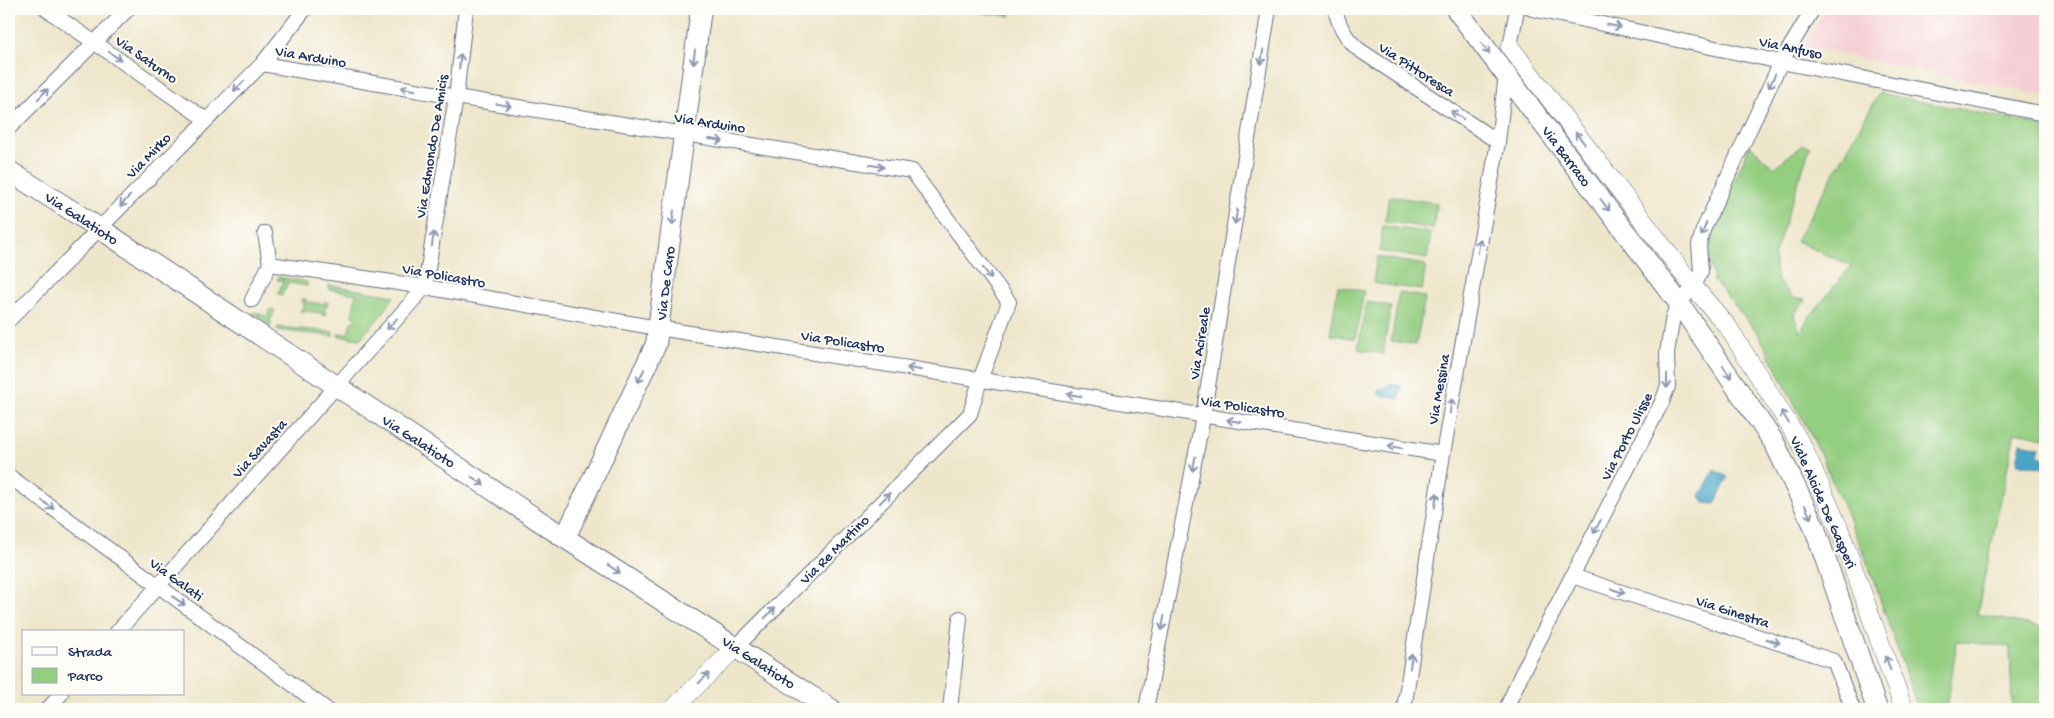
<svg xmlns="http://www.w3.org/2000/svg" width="2054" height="718" font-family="'Gochi Hand',sans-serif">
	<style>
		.built { fill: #f6cfd6 }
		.green { fill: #94ce81; stroke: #587e70 }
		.water { fill: #48a5c7; stroke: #326a92 }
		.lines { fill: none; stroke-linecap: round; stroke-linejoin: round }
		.minor-casing { stroke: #656f84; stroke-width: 16 }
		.tertiary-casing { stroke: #656f84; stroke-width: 19 }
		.secondary-casing { stroke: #656f84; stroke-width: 22 }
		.minor { stroke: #fff; stroke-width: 14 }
		.tertiary { stroke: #fff; stroke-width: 18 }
		.secondary { stroke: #fff; stroke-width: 20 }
		.oneway { stroke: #8d97ae }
		.labels { text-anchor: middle; stroke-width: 4; stroke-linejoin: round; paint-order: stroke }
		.street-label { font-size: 15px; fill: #1b2f5e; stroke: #fdfcf7 }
	</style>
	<rect width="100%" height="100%" fill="#fdfcf7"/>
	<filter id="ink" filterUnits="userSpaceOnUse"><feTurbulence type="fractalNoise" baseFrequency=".02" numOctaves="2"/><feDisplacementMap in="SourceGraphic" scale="10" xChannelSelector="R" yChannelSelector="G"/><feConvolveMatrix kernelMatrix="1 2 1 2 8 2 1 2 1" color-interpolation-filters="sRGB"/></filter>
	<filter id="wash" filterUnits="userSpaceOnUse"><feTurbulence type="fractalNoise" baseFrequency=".0096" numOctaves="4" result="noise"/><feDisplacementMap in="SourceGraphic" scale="20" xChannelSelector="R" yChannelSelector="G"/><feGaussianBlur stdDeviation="1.12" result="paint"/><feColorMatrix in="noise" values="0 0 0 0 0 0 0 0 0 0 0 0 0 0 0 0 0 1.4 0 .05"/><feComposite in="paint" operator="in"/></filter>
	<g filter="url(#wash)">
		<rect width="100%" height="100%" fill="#eee6ca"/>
		<!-- built -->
		<path class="built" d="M1826,9H2045V96L1803,46Z"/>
		<!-- green -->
		<path class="green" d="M944,9H1011L1010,16Z
			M1879,93L2045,126V438L2015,432L1977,614L2045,628L2044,709H2012L2010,647L1957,641L1947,709H1918L1865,556L1819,451L1758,333L1714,281L1709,256L1714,228L1750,145L1774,168L1802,145L1810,147L1774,256L1777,280L1794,298L1805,300L1794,315L1800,333L1807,320L1851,266L1796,241Z
			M1389,196L1437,203L1433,229L1385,221Z
			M1383,226L1431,233L1427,259L1379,251Z
			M1377,257L1426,265L1422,290L1373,283Z
			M278,277L307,282V286L288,283L282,295L278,294L283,281L277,280Z
			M329,285L394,296L383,313L360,339L338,336L339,333L348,334L351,322H354L356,317L352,316L356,294L328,289Z
			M1338,286L1364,291L1355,339L1330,334Z
			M1399,293L1425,297L1416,345L1391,341Z
			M302,299H306V302L323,304L324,302H328L327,306H325L324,312H326V316L322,315V313L305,311L304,313L300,312L301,309H304V303L302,302Z
			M1366,302L1391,306L1383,354L1358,349Z
			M270,309L275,310L270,321L272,323L270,327L253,315L254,312L267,317Z
			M278,327L333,332V336L276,330Z"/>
		<!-- water -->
		<path class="water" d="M1390,384L1402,386L1399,399L1380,395L1378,393L1379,389L1387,388Z
			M2021,443L2040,447L2038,456L2045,458L2044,468L2017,463Z
			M1714,470L1728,477L1715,504L1704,503L1700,496Z"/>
	</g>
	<g filter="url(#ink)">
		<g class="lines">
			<defs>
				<path id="minor" d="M46,9L205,119
					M1335,9C1339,26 1345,37 1358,49L1498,142
					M1532,9L1781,62L2045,114
					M1510,47L1517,9
					M262,64L456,97L912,171L1009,302L980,380L970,414L736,647
					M9,128L128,9
					M265,233L270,264L425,287L646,326L1443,454
					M425,287L456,97L466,9
					M252,300L270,264
					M9,320L262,64L305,9
					M9,476L326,709
					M1572,576L1834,661L1853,709
					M117,632L425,287
					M48,709L61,694
					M950,709L960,618
					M1146,709L1203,417L1269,9
					M1404,709L1443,454L1498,142L1506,74
					M1506,709L1522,673L1662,402L1668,386L1667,353L1673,316L1679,303L1694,287L1701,271L1699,245L1703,230L1781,62L1813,9"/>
				<path id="tertiary" d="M1510,47L1694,287L1728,327L1803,447L1839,528L1904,709
					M673,709L736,647"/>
				<path id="secondary" d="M1456,9L1679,303L1775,444L1814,526L1877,709
					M9,171L99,228L565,538L831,709
					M565,538L656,344L701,9"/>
			</defs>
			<!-- minor casing -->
			<use href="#minor" class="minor-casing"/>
			<!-- tertiary casing -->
			<use href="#tertiary" class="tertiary-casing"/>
			<!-- secondary casing -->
			<use href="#secondary" class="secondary-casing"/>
			<!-- minor -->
			<use href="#minor" class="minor"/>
			<!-- tertiary -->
			<use href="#tertiary" class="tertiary"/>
			<!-- secondary -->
			<use href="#secondary" class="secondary"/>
		</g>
		<!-- one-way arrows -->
		<defs><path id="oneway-shaft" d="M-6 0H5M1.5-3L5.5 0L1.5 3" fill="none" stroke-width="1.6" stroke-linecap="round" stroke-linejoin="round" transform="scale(1.25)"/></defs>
		<g class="oneway">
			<use href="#oneway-shaft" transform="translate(1614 26) rotate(12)"/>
			<use href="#oneway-shaft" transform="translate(1485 48) rotate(53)"/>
			<use href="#oneway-shaft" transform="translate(115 56) rotate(35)"/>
			<use href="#oneway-shaft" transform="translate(694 57) rotate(98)"/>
			<use href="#oneway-shaft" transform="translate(1262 57) rotate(99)"/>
			<use href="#oneway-shaft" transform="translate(460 61) rotate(-84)"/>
			<use href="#oneway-shaft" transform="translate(1772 81) rotate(115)"/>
			<use href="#oneway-shaft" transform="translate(239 86) rotate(136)"/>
			<use href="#oneway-shaft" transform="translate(408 89) rotate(-170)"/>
			<use href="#oneway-shaft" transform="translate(43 94) rotate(-45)"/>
			<use href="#oneway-shaft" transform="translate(504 105) rotate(9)"/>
			<use href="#oneway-shaft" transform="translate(1457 115) rotate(-147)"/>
			<use href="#oneway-shaft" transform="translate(1580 138) rotate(-128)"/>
			<use href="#oneway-shaft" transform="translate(716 140) rotate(9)"/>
			<use href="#oneway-shaft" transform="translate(877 166) rotate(9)"/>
			<use href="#oneway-shaft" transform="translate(125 201) rotate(134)"/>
			<use href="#oneway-shaft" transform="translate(1605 205) rotate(53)"/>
			<use href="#oneway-shaft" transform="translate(1236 217) rotate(99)"/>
			<use href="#oneway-shaft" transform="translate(673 218) rotate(97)"/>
			<use href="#oneway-shaft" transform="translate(1704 229) rotate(110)"/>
			<use href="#oneway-shaft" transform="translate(433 239) rotate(-81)"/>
			<use href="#oneway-shaft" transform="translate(1479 246) rotate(-80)"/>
			<use href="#oneway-shaft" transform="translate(987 273) rotate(53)"/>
			<use href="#oneway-shaft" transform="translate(392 324) rotate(132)"/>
			<use href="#oneway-shaft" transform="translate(914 369) rotate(-171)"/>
			<use href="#oneway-shaft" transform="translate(1727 372) rotate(56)"/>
			<use href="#oneway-shaft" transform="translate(641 376) rotate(115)"/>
			<use href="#oneway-shaft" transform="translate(1667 381) rotate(91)"/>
			<use href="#oneway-shaft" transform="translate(1074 395) rotate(-171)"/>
			<use href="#oneway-shaft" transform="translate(1451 406) rotate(-80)"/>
			<use href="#oneway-shaft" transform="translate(1785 417) rotate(-121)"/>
			<use href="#oneway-shaft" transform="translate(1234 421) rotate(-171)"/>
			<use href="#oneway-shaft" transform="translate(1395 447) rotate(-171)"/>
			<use href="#oneway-shaft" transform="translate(1194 464) rotate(101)"/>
			<use href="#oneway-shaft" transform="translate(478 481) rotate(33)"/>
			<use href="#oneway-shaft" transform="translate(885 498) rotate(-45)"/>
			<use href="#oneway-shaft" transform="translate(1436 500) rotate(-81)"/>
			<use href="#oneway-shaft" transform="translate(48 505) rotate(36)"/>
			<use href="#oneway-shaft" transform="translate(1808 512) rotate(66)"/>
			<use href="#oneway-shaft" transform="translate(1597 527) rotate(118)"/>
			<use href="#oneway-shaft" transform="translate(614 569) rotate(33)"/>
			<use href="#oneway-shaft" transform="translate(1618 591) rotate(18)"/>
			<use href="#oneway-shaft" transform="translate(179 601) rotate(36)"/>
			<use href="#oneway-shaft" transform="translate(770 613) rotate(-45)"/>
			<use href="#oneway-shaft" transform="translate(1163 623) rotate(101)"/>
			<use href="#oneway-shaft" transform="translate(1773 641) rotate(18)"/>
			<use href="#oneway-shaft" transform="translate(1411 661) rotate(-81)"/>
			<use href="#oneway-shaft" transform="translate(1888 663) rotate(-109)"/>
			<use href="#oneway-shaft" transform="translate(704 678) rotate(-45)"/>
		</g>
	</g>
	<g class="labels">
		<!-- street labels -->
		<g class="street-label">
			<text transform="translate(1791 47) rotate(12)" y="5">Via Anfuso</text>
			<text transform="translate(311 56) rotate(10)" y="5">Via Arduino</text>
			<text transform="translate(147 59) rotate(35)" y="5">Via Saturno</text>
			<text transform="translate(1417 69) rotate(33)" y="5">Via Pittoresca</text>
			<text transform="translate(710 122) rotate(9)" y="5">Via Arduino</text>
			<text transform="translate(431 146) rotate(-81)" y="5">Via Edmondo De Amicis</text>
			<text transform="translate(148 155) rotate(-46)" y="5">Via Mirko</text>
			<text transform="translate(1567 156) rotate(53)" y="5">Via Barraco</text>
			<text transform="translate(82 218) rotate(33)" y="5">Via Galatioto</text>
			<text transform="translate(444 275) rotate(10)" y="5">Via Policastro</text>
			<text transform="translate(665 283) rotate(-83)" y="5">Via De Caro</text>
			<text transform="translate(843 341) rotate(9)" y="5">Via Policastro</text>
			<text transform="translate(1199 343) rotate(-81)" y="5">Via Acireale</text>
			<text transform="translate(1438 389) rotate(-80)" y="5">Via Messina</text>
			<text transform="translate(1243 406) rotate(9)" y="5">Via Policastro</text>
			<text transform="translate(1626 436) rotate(-63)" y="5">Via Porto Ulisse</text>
			<text transform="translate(419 441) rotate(33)" y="5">Via Galatioto</text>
			<text transform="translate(259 448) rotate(-48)" y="5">Via Savasta</text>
			<text transform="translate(1824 502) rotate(66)" y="5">Viale Alcide De Gasperi</text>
			<text transform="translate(834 549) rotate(-45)" y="5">Via Re Martino</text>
			<text transform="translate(177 579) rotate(36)" y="5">Via Galati</text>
			<text transform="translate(1733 611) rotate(18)" y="5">Via Ginestra</text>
			<text transform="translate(759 662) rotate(33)" y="5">Via Galatioto</text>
		</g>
	</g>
	<!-- margin -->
	<rect width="2054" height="718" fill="none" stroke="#fdfcf7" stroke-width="30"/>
	<!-- legend -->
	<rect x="22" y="630" width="162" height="65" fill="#fdfcf7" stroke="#a3aaba"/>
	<rect x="32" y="647" width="25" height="8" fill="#ffffff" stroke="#a3aaba"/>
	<text x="68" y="656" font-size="15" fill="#1b2f5e">Strada</text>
	<rect x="32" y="668" width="25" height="15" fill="#94ce81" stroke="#a3aaba"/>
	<text x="68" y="680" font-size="15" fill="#1b2f5e">Parco</text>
</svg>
